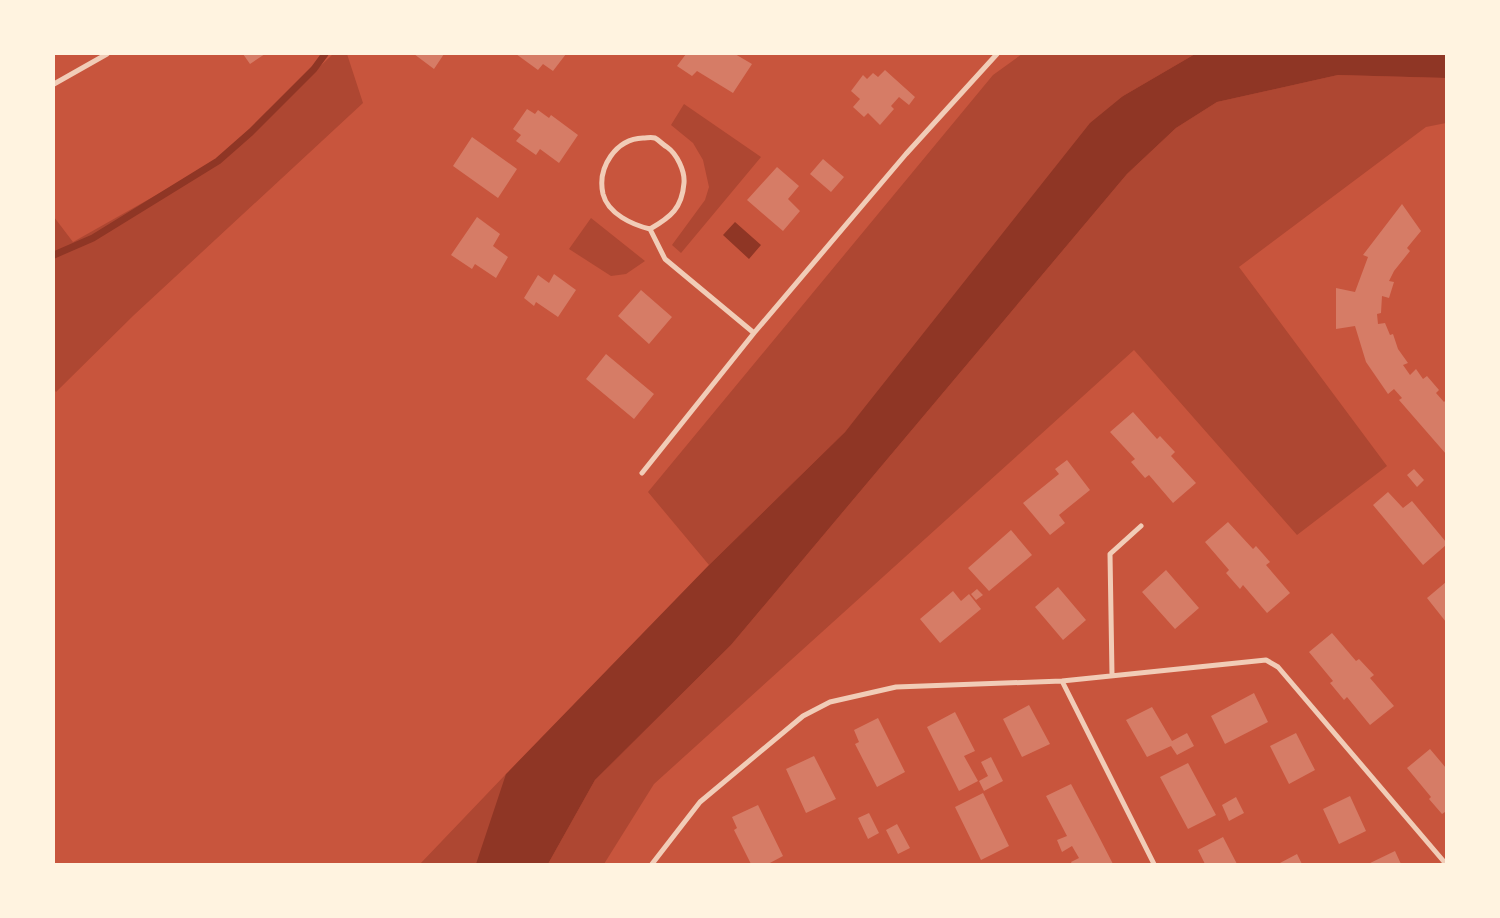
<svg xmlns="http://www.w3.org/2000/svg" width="1500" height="918" font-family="'Golos Text',sans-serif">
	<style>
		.green { fill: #ae4732 }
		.water { fill: #8f3625 }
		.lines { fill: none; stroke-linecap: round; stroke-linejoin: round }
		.stream { stroke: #8f3625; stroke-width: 7 }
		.building { fill: #d67c66 }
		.minor { stroke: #f1ccb7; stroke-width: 5 }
	</style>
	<rect width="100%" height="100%" fill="#c8553d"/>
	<!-- green -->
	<path class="green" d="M333,54H347L363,103L134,315L56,392L54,389V217L73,242L229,154Z
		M1022,54H1195L1123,96L845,432L709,565L648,492L993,75Z
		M1338,75L1446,78V123L1426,127L1239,267L1387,466L1297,535L1134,350L654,784L604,864H548L595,780L731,645L1127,174L1176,128L1217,102Z
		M684,104L761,157L681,253L672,245L705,200L709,187L703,160L693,143L671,125Z
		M591,218L645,261L626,274L611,276L569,249Z
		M506,774L517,786L483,864H420Z"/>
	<!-- water -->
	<path class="water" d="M1195,54H1446V78L1338,75L1217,102L1176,128L1127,174L731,645L595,780L548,864H476L506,774L709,565L845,432L1090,123L1123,96Z
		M735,222L761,245L749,259L723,235Z"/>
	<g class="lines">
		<!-- stream -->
		<path class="stream" d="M54,255L93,238L218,161L251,132L314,69L325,54"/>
	</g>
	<!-- building -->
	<path class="building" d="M243,54H265L250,64Z
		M414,54H444L434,69Z
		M516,54H566L553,71L543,64L538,70Z
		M686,54H735L752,64L733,93L697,71L692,76L677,66Z
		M885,70L915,97L909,105L899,97L891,106L894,109L880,125L868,113L864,117L853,107L860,99L851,91L863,75L867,79L873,73L878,77Z
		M527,109L535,114L538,110L549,118L551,115L578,135L559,163L540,149L536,155L516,141L521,135L513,129Z
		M472,137L517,169L498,198L453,166Z
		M823,159L844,177L831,192L810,174Z
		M777,167L799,186L788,199L800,211L783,231L747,200Z
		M1402,204L1421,231L1407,248L1410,251L1394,271L1389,281L1394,282L1389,298L1382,296L1381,313L1377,314L1378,324L1385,323L1390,335L1393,334L1398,349L1408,363L1403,365L1410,375L1416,369L1423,379L1427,376L1439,390L1436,393L1444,402L1446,400V454L1399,400L1402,398L1394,389L1388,394L1366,362L1355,326L1336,329V288L1355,292L1368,257L1363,255Z
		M477,217L500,234L493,246L508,257L496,278L475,264L472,269L451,255Z
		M554,274L576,290L558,317L536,302L534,306L524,298L538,275L549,283Z
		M641,290L672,317L649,344L618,316Z
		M606,354L654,394L634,419L586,379Z
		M1133,412L1157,439L1160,436L1175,452L1171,456L1196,483L1173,503L1149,475L1145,478L1131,462L1135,459L1110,432Z
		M1067,460L1090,490L1059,515L1065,523L1050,535L1023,503L1059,474L1055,469Z
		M1414,469L1424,480L1417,487L1407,475Z
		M1388,492L1403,508L1412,501L1446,542V545L1423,565L1373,505Z
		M1228,522L1253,549L1256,546L1270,562L1266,565L1290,593L1267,613L1243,585L1240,589L1226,573L1229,570L1205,542Z
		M1011,530L1032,555L989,591L968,568Z
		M1166,570L1199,608L1175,629L1142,592Z
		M1446,582V622L1427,598Z
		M1058,587L1086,620L1063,640L1035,607Z
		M977,589L983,595L976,600L971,594Z
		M953,591L961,601L969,594L981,609L940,643L920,619Z
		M1332,633L1356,661L1359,659L1374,675L1370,678L1394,706L1370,725L1347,697L1344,700L1330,683L1333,681L1309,652Z
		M1254,693L1268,722L1225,744L1211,716Z
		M1029,705L1050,744L1022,757L1003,719Z
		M1152,707L1172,741L1187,733L1194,746L1177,755L1171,746L1147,757L1126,720Z
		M955,712L975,751L964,756L978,781L959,791L927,727Z
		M878,718L905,772L877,787L855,744L859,742L854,730Z
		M1296,733L1315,770L1289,784L1270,746Z
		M1430,749L1446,768V814L1445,812L1442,814L1429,799L1431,797L1407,768Z
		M814,756L836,799L806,813L786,769Z
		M991,757L1003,781L984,791L979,781L988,776L981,762Z
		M1188,763L1216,815L1188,829L1160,777Z
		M1071,784L1097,833L1113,864H1072L1071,862L1079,858L1072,846L1062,852L1057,840L1067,836L1046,796Z
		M983,793L1009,846L981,860L955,807Z
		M1350,796L1366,831L1339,844L1323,809Z
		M1236,797L1244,813L1229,821L1222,805Z
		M758,805L783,856L768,864H751L734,830L737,828L732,817Z
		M869,813L879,833L868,839L858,818Z
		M897,824L910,848L898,854L886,830Z
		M1223,837L1237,864H1205L1198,850Z
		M1395,851L1401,864H1368Z
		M1297,854L1302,864H1278Z"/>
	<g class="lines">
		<!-- minor -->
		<path class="minor" d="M54,84L107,54
			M650,229C671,217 682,208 684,183C685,171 677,154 667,147C663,145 659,140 655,138C651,137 647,138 643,138C616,139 597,167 603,194C608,214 633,225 650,229L665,259L754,333
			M642,473L754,333L906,154L997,54
			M1112,675L1110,554L1141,526
			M1062,681L1154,864
			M652,864L700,802L803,716L830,702L896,687L1062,681L1266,660L1278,667L1446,864"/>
	</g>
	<!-- border -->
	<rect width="1500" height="918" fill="none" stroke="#fff3e0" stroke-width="110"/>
</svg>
